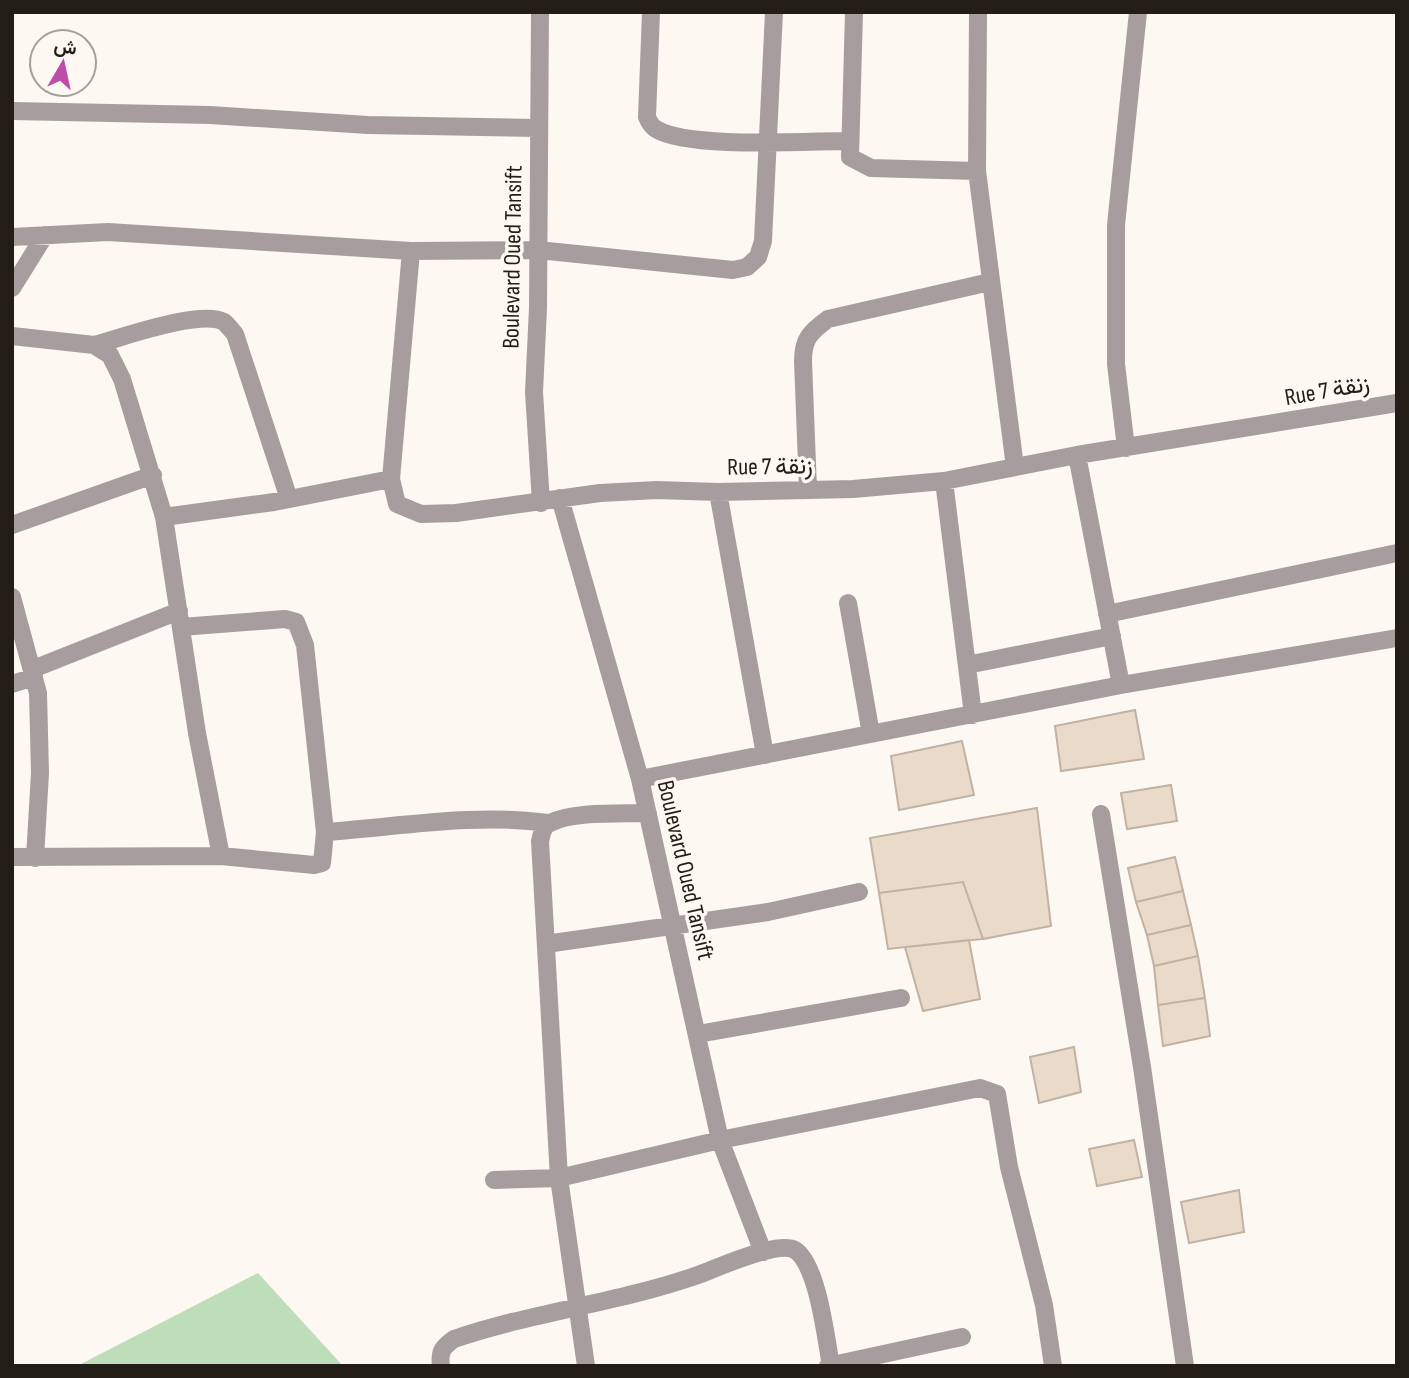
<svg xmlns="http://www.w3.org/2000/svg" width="1409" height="1378" font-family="'Sofia Sans Condensed',Vazirmatn,sans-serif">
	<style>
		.green { fill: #beddb9 }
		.building { fill: #e9daca; stroke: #c1b2a4; stroke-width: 2 }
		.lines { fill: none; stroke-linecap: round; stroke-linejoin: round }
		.street { stroke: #a79d9f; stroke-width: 18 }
		.labels { text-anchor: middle; stroke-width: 7; stroke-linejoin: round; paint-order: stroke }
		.street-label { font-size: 24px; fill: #221d17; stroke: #fef8f2 }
	</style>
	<rect width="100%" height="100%" fill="#fef8f2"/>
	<!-- green -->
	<path class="green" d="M258,1273L343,1366H77Z"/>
	<!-- building -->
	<path class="building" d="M1135,710L1144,759L1061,771L1055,726Z
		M962,741L974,795L899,810L891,756Z
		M1171,785L1177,821L1127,829L1121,793Z
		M1037,808L1051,926L983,939L963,882L879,893L870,838Z
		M1175,857L1183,891L1136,902L1128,868Z
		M963,882L983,939L888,949L879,893Z
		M1183,891L1191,925L1147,935L1136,902Z
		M1191,925L1198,956L1154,966L1147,935Z
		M969,940L980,999L923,1011L905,947Z
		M1198,956L1205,998L1158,1005L1154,966Z
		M1205,998L1210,1036L1163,1046L1158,1005Z
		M1074,1047L1081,1092L1039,1103L1030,1057Z
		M1134,1140L1142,1177L1097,1186L1089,1149Z
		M1239,1190L1244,1232L1189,1243L1181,1202Z"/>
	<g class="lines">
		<!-- street -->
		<path class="street" d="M540,12L538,308L534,392L541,503
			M651,12L647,117C649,122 651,126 656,129C688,149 807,141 848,141
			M854,12L850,157L871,168L977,171
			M978,12L977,171L1015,467
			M12,111L210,115L368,125L538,128
			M12,237L108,232L411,251L538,250L733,270L747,267L758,257L763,241L774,12
			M12,288L45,235
			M12,336L94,345L110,355L122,379L164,517L197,733L221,856L12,857
			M94,345C121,338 200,309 224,322C228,325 232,331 235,334L289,499
			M1126,448L1116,364V225L1138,12
			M1077,455L1121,685
			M391,479L411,251
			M944,481L973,715
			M808,490L803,361C803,339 810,332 828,319L990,282
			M718,492L765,755
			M560,498L640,779L720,1140L763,1252
			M164,517L274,502L391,479L397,504L421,514L456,513L600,493L657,490L718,492L853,489L944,481L1077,455L1397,403
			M12,525L153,475
			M12,597L38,693L40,773L35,858
			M848,603L871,734
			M1107,614L1397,553
			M181,627L285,619L296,622L305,645L325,832C398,827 475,813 548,823
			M967,665L1112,636
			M33,669L179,611
			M12,684L34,677
			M640,779L1121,685L1397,638
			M1101,814L1142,1067L1185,1366
			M221,856L314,865L322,863L325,832
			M546,944L768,912L859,892
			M698,1034L901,998
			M494,1180L559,1178L720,1140L980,1088L997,1094L1009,1167L1044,1305L1053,1366
			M441,1366C439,1351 443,1347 454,1339C533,1312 618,1303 698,1275C717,1268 778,1240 795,1250C818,1265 826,1339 831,1366
			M586,1366L559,1178L540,841C542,834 542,827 550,823C573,811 621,814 648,813
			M828,1366L962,1337"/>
	</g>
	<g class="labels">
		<!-- street labels -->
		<g class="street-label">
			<text transform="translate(512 257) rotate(-89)" y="8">Boulevard Oued Tansift</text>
			<text transform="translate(1327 390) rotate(-10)" y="8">Rue 7 زنقة</text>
			<text transform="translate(770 466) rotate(-1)" y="8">Rue 7 زنقة</text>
			<text transform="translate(686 870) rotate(77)" y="8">Boulevard Oued Tansift</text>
		</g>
	</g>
	<!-- border -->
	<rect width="1409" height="1378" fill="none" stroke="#221d17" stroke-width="28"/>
	<!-- north arrow -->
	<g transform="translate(63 63) rotate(9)"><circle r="33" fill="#fef8f2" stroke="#a6a09a" stroke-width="2"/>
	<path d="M0-5L12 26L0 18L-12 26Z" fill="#bd4daa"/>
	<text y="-10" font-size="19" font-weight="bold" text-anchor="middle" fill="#221d17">ش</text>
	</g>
</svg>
